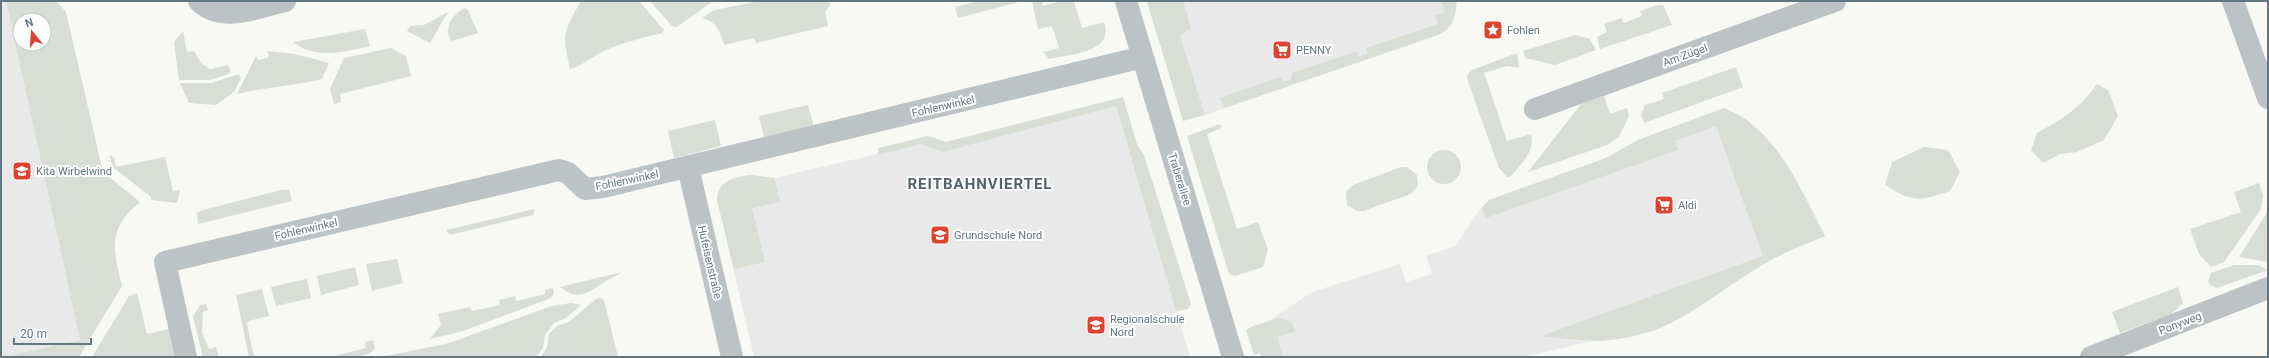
<svg xmlns="http://www.w3.org/2000/svg" width="2269" height="358" font-family="Roboto,sans-serif">
	<style>
		.built { fill: #e9e9e9 }
		.green { fill: #d8ddd5; fill-rule: evenodd }
		.lines { fill: none; stroke-linecap: round; stroke-linejoin: round }
		.minor { stroke: #bdc3c5; stroke-width: 22 }
		.labels { text-anchor: middle; stroke-width: 4; stroke-linejoin: round; paint-order: stroke }
		.poi-label { font-size: 11px; fill: #64777f; stroke: #fff; text-anchor: start }
		.street-label { font-size: 11px; fill: #64777f; stroke: #fff }
		.district-label { font-size: 15px; font-weight: bold; letter-spacing: 1px; fill: #56646a; stroke: #fff }
	</style>
	<rect width="100%" height="100%" fill="#f8f8f5"/>
	<!-- built -->
	<path class="built" d="M1,1H6L80,340L3,357H1Z
		M1147,1H1456L1457,4L1452,24L1447,30L1438,35L1205,115L1180,36L1160,46Z
		M1116,106L1190,357H754L717,200L718,191L722,184L734,178L749,175L774,178L921,144L943,152Z
		M1724,108L1747,120L1773,146L1793,176L1825,236L1782,254L1759,267L1673,322L1652,331L1613,340L1588,342L1525,357H1277L1267,322L1312,292L1400,264L1406,282L1432,274L1426,256L1455,246L1482,207L1489,200L1606,158L1638,140Z"/>
	<!-- green -->
	<path class="green" d="M6,1H56L66,12L103,172L140,202C107,229 113,249 122,286L79,357H3L80,340ZM20,20H44V44H20Z
		M581,1H639L664,30L662,33C642,38 619,43 600,53C588,59 584,65 570,69C562,33 563,33 581,1Z
		M650,1H720L710,3L677,27L672,26Z
		M760,1H822L831,3L825,12L828,26L756,43L754,38L724,45C720,31 717,22 702,18L714,10Z
		M978,1H1023L958,18L955,7Z
		M1032,1H1042L1043,6L1061,1H1076L1074,2L1082,28L1104,22C1115,53 1070,54 1049,59L1043,52L1059,48L1052,26L1038,29Z
		M1147,1H1183L1191,28L1180,36L1205,115L1183,121Z
		M1441,1H1456C1458,16 1450,29 1438,35L1224,108L1220,98L1280,77L1284,82L1291,80L1292,73L1357,51L1359,57L1367,54L1366,48L1438,24L1435,15L1445,12Z
		M1657,5H1663L1672,25L1600,49L1597,37L1607,32L1604,24L1621,18L1624,23L1642,16L1640,11Z
		M465,8L468,10L478,33L452,41C442,30 453,13 465,8Z
		M448,12L430,43L407,31L410,26L424,25Z
		M365,29L370,46C343,52 316,60 293,42Z
		M183,31L187,52L194,51L201,63L210,69L228,65L231,73L210,80H179L174,42Z
		M1575,35L1590,39L1596,50L1555,65L1525,58L1523,51Z
		M391,48L406,56L411,76L340,94L341,102L334,104L330,89L344,58Z
		M266,51L295,54L329,63L322,79C294,86 265,87 237,94L258,52L256,56L258,60L268,58L269,54Z
		M1517,53L1519,68L1507,66L1484,73L1507,141L1531,134C1536,150 1520,166 1510,177H1507L1499,168L1467,79L1468,74L1472,70Z
		M1736,67L1743,87L1644,123L1641,115L1645,105L1664,99L1662,93Z
		M239,74L241,78L234,92L216,105L189,103L180,83H211Z
		M2097,84L2108,90L2118,116L2104,140L2077,152L2060,154L2043,163L2031,150L2037,133C2061,120 2082,107 2097,84Z
		M1604,96L1610,114L1627,108L1629,116L1619,137L1607,145L1528,172L1581,104Z
		M1123,97L1137,144L1144,155L1191,304L1188,309L1176,311L1116,106L943,152L921,144L878,155V148L928,136L946,142Z
		M808,105L814,126L764,138L759,116Z
		M1724,108C1732,112 1741,115 1748,121C1785,149 1804,196 1825,236C1802,245 1780,254 1759,267C1726,286 1688,319 1652,331C1614,344 1580,341 1541,336L1763,256L1716,126L1675,141L1678,150L1486,218L1482,207L1489,200L1606,158L1638,140Z
		M715,120L721,146L674,158L668,131Z
		M1220,124L1222,128L1207,134L1237,229L1258,222L1268,250L1263,267L1235,276L1229,274L1187,136Z
		M1924,147L1948,150L1960,172L1950,191C1919,201 1913,203 1885,185L1892,162Z
		M1427 167a17 17 0 1 1 34 0a17 17 0 1 1-34 0Z
		M109,155L114,157L116,167L165,157L173,191L180,190L177,203L151,200V197L114,168Z
		M1401,167H1407L1417,175L1418,186L1411,194L1363,211H1357L1347,205L1346,192L1353,185Z
		M749,175L774,178L780,202L752,208L765,262L734,269L717,200C719,181 733,178 749,175Z
		M2259,183L2263,195L2261,209L2224,262L2211,267L2199,254L2190,229L2241,212L2234,192Z
		M281,190H289L292,201L198,224L197,213L203,210Z
		M535,209L533,215L450,235L446,230Z
		M2268,211V262L2239,257Z
		M397,259L403,283L372,291L366,264Z
		M2234,265H2258L2268,270L2217,288L2210,285L2208,281L2211,273Z
		M355,267L359,285L321,295L317,276Z
		M622,272C615,277 606,280 600,285C584,296 576,299 560,287Z
		M307,279L311,298L276,306L271,287Z
		M2178,287L2183,303L2171,314L2120,333L2112,312Z
		M553,288L554,293L551,298L463,331L430,339L441,325L438,314L470,307L472,311L500,305L499,300L515,296L516,301L545,294V290Z
		M262,289L269,316L249,321L247,324L254,357H249L236,295Z
		M137,293L147,334L170,329L176,357H92L129,296Z
		M600,298L604,300L618,357H541L547,347L549,334L557,326L569,322L596,299Z
		M571,303L581,305L566,318L554,323L545,335L543,348L536,357H380L446,344L552,306Z
		M206,304L208,310L203,312L202,333L209,349L216,347L219,357H203L193,317L200,305Z
		M1280,318L1291,322L1296,331L1277,337L1283,357H1261L1260,353L1254,355L1246,330L1253,326Z
		M373,340L375,348C370,358 348,357 336,357L338,355L366,348L365,342Z"/>
	<g class="lines">
		<!-- minor -->
		<path class="minor" d="M199,1C221,24 259,7 285,1
			M1126,1L1233,357
			M2233,1L2268,98
			M1535,109L1835,1
			M688,167L732,357
			M186,357L165,262L559,170L568,173L585,189L603,187L1143,57
			M2091,357L2268,288"/>
	</g>
	<!-- icons -->
	<defs>
		<symbol id="sight-square" viewBox="-11 -11 22 22"><rect x="-9" y="-9" width="18" height="18" rx="4" fill="#dc4431" stroke="#fff"/><path d="M0-6L1.8-2.2L6-1.7L2.9 1.2L3.7 5.4L0 3.3L-3.7 5.4L-2.9 1.2L-6-1.7L-1.8-2.2Z" fill="#fff"/></symbol>
		<symbol id="supermarket-square" viewBox="-11 -11 22 22"><rect x="-9" y="-9" width="18" height="18" rx="4" fill="#dc4431" stroke="#fff"/><path d="M-6-5.5h2.5l.6 2H6L4.5 2H-2.5L-4.4-4H-6ZM-1.5 3.2a1.3 1.3 0 1 0 .1 0ZM3 3.2a1.3 1.3 0 1 0 .1 0Z" fill="#fff"/></symbol>
		<symbol id="school-square" viewBox="-11 -11 22 22"><rect x="-9" y="-9" width="18" height="18" rx="4" fill="#dc4431" stroke="#fff"/><path d="M0-5L7-2L0 1L-7-2ZM-4 1L0 2.5L4 1V4Q0 6-4 4Z" fill="#fff"/></symbol>
	</defs>
	<g fill-rule="evenodd">
		<use href="#sight-square" x="1482" y="19" width="22" height="22"/>
		<use href="#supermarket-square" x="1271" y="39" width="22" height="22"/>
		<use href="#school-square" x="11" y="160" width="22" height="22"/>
		<use href="#supermarket-square" x="1653" y="194" width="22" height="22"/>
		<use href="#school-square" x="929" y="224" width="22" height="22"/>
		<use href="#school-square" x="1085" y="314" width="22" height="22"/>
	</g>
	<g class="labels">
		<!-- poi labels -->
		<g class="poi-label">
			<text x="1507" y="34">Fohlen</text>
			<text x="1296" y="54">PENNY</text>
			<text x="36" y="175">Kita Wirbelwind</text>
			<text x="1678" y="209">Aldi</text>
			<text x="954" y="239">Grundschule Nord</text>
			<text x="1110" y="323">Regionalschule<tspan x="1110" dy="13">Nord</tspan></text>
		</g>
		<!-- street labels -->
		<g class="street-label">
			<text transform="translate(1685 55) rotate(-20)" y="4">Am Zügel</text>
			<text transform="translate(943 106) rotate(-13)" y="4">Fohlenwinkel</text>
			<text transform="translate(1180 179) rotate(73)" y="4">Traberallee</text>
			<text transform="translate(627 180) rotate(-12)" y="4">Fohlenwinkel</text>
			<text transform="translate(306 229) rotate(-13)" y="4">Fohlenwinkel</text>
			<text transform="translate(710 262) rotate(77)" y="4">Hufeisenstraße</text>
			<text transform="translate(2180 323) rotate(-21)" y="4">Ponyweg</text>
		</g>
		<!-- district labels -->
		<g class="district-label">
			<text x="980" y="189">REITBAHNVIERTEL</text>
		</g>
	</g>
	<!-- border -->
	<rect width="2269" height="358" fill="none" stroke="#64777f" stroke-width="4"/>
	<!-- north arrow -->
	<g transform="translate(32 32) rotate(343)"><circle r="19" fill="#ffffff" stroke="#c1c9cc"/>
	<path d="M0-3L7 15L0 10L-7 15Z" fill="#dc4431"/>
	<text y="-6" font-size="11" font-weight="bold" text-anchor="middle" fill="#64777f">N</text>
	</g>
	<!-- scale -->
	<path d="M14 338v6h77v-6" fill="none" stroke="#64777f" stroke-width="2"/>
	<text x="20" y="338" font-size="12" fill="#64777f" stroke="#ffffff" stroke-width="3" paint-order="stroke">20 m</text>
</svg>
